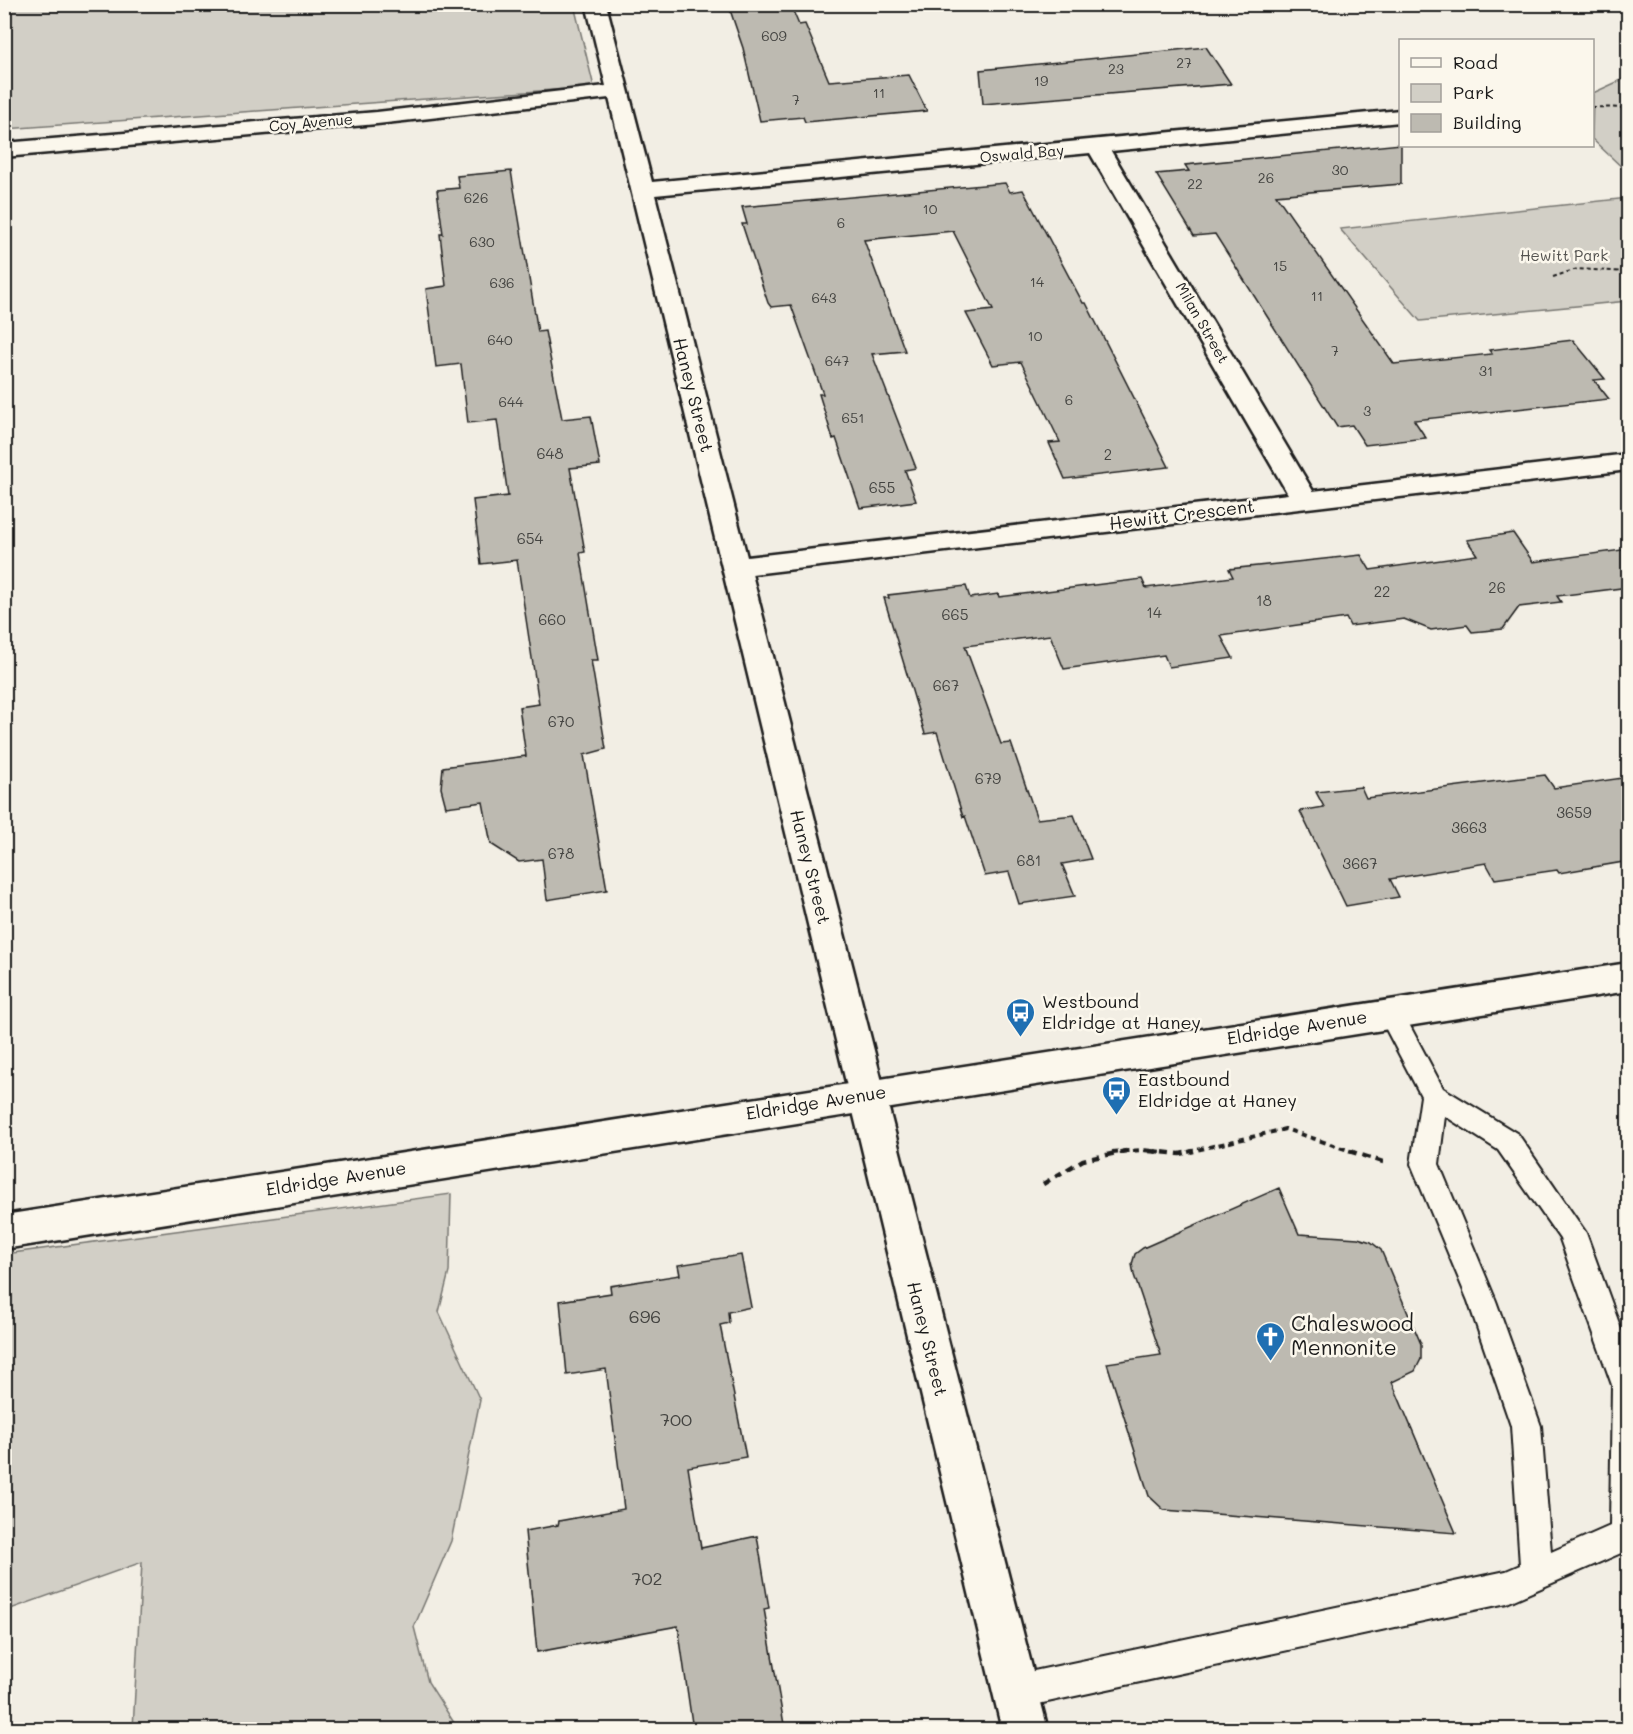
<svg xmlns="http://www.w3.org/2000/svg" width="1633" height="1734" font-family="Mali,sans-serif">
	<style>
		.green { fill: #d2cfc6; stroke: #777671; stroke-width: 1.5 }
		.building { fill: #bdbab1; stroke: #1c1c1c; stroke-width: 1.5 }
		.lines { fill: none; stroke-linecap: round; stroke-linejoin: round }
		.lane-casing { stroke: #1c1c1c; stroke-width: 4 }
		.street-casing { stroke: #1c1c1c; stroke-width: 5 }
		.secondary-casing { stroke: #1c1c1c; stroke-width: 5 }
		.path-far2 { stroke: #1c1c1c; stroke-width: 2; stroke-dasharray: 4 3; stroke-linecap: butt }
		.path-far1 { stroke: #1c1c1c; stroke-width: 4; stroke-dasharray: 6 4.5; stroke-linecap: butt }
		.path { stroke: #1c1c1c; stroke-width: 4.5; stroke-dasharray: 8 6; stroke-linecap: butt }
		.lane { fill: #fbf7ec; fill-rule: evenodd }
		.street { fill: #fbf7ec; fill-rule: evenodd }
		.secondary { fill: #fbf7ec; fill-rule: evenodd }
		.labels { text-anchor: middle; stroke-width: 5; stroke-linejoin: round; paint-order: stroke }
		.far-number-label { font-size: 14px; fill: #444441 }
		.far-street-label { font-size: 15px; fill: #1c1c1c; stroke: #fbf7ec }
		.far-park-label { font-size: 15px; fill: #53524f; stroke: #fbf7ec }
		.number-label { font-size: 15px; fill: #444441 }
		.street-label { font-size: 18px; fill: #1c1c1c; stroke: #fbf7ec }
		.poi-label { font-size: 18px; fill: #1c1c1c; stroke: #fbf7ec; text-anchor: start }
		.near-number-label { font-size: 18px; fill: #444441 }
		.near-poi-label { font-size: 21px; fill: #1c1c1c; stroke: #fbf7ec; text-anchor: start }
	</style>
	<rect width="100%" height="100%" fill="#f2eee4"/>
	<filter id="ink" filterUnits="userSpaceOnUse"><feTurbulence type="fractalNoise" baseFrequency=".0167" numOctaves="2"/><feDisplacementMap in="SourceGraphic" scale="12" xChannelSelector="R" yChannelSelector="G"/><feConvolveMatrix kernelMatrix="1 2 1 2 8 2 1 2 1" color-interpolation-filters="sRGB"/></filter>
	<g filter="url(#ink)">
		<!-- green -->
		<path class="green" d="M5,4L574,5L594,87L5,129Z
			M1628,77V173L1592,139L1593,93Z
			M1628,198V301L1420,321L1340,229Z
			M451,1194L449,1272L439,1312L480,1400L451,1541L414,1627L428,1682L458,1729H133L142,1562L5,1611V1254Z"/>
		<!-- building -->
		<path class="building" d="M728,4H790L799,25L805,24L829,81L909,75L927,111L805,122L803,117L760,121L743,48Z
			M1206,47L1231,84L983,104L980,70Z
			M1401,144V184L1276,195L1394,364L1492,354L1489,350L1573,340L1605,379L1594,380L1609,399L1414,420L1426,438L1365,445L1352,425L1337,427L1215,234L1194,236L1156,174L1189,171L1185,165Z
			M511,171L538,332L545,331L562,419L591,416L600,465L570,468L585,552L580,553L598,660H591L606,749L584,755L607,890L547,900L542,859L519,862L491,844L483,802L446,807L441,788L443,767L526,756L519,707L539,704L517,560L481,564L473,500L508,496L497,420L468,423L461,364L436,367L426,289L446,286L440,234H443L437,190L459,188L457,176Z
			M1005,183L1010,192L1023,190L1083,303H1086L1169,467L1065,479L1049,443L1060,442L1021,362L993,365L966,313L993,310L953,231L864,240L905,351L872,354L916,468L905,470L916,501L860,508L836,438L833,439L819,394H823L791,305L771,307L768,303L742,224H747L742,207Z
			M1513,533L1533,562L1629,549V587L1557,596L1561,602L1519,607L1503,629L1472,632L1467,625L1431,630L1404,619L1350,626L1346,618L1221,636L1233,658L1169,667L1164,655L1064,669L1050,635L965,646L1001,744L1011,743L1037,819L1074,815L1091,859L1062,864L1075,896L1019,904L1009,872L985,876L965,816L963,817L937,732L925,734L884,598H889L888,595L966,586L970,598L998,594L999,597L1142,579L1146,588L1233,577L1229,569L1361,555L1370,570L1477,555L1467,540Z
			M1545,775L1554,788L1629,777V861L1559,873L1557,870L1495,879L1486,863L1390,879L1399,897L1346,906L1300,811L1324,807L1316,792L1361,787L1366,798Z
			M1279,1188L1299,1234L1358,1238L1371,1242L1381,1250L1421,1344V1359L1415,1371L1392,1382L1456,1533L1164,1510L1149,1496L1107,1363L1161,1355L1134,1275L1132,1264L1135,1254L1143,1248Z
			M741,1255L751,1307L728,1312L729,1323L720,1325L746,1457L688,1467L701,1548L757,1536L769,1608L764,1609L785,1730H693L678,1626L537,1652L525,1531L558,1525L559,1521L624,1509L606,1369L567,1375L560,1301L611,1293L610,1286L680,1275L678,1265Z"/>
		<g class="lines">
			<defs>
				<path id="lane" d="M1391,1004L1400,1007L1443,1088L1518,1134L1586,1233L1628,1348V1550L1507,1603L1015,1709L1003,1704L998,1692L1003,1680L1015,1675L1506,1571L1520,1565L1511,1426L1468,1301L1411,1164L1421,1096L1378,1014L1382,1007ZM1445,1116L1498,1150L1560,1239L1612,1385L1610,1526L1551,1552L1541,1426L1496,1301L1439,1164Z"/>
				<path id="street" d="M586,4H606L652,182L1400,110V122L1111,151L1313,491L1628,454V470L752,574L1048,1730H1002L609,98L377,124L4,157V143L377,112L606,86ZM1090,153L1288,494L747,557L655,195Z"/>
				<path id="secondary" d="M1628,963V991L4,1249V1215Z"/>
			</defs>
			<!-- lane casing -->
			<use href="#lane" class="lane-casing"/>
			<!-- street casing -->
			<use href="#street" class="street-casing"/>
			<!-- secondary casing -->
			<use href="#secondary" class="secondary-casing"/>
			<!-- path-far2 -->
			<path class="path-far2" d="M1592,107L1628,108
				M1553,277L1577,269L1628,272"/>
			<!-- path-far1 -->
			<path class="path-far1" d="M1112,1152L1143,1150L1163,1152
				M1188,1152L1285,1129L1354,1152"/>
			<!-- path -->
			<path class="path" d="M1149,1151L1180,1154L1194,1151
				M1349,1151L1386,1163
				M1043,1184L1083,1160L1126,1151"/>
			<!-- lane -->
			<use href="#lane" class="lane"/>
			<!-- street -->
			<use href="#street" class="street"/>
			<!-- secondary -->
			<use href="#secondary" class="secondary"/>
		</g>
	</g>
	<!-- icons -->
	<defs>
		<symbol id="bus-pin" viewBox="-11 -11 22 30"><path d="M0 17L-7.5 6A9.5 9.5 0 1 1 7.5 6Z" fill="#1f6fb2" stroke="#fbf7ec"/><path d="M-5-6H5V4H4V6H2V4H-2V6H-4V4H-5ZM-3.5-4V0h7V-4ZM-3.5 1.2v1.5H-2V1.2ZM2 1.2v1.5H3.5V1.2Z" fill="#fff"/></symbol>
		<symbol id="church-pin" viewBox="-11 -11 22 30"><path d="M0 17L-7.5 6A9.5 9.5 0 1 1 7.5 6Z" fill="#1f6fb2" stroke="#fbf7ec"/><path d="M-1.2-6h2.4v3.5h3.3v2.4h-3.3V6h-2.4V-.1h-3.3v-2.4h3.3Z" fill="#fff"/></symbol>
	</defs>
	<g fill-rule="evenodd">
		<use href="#bus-pin" x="1004" y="996" width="33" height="45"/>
		<use href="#bus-pin" x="1100" y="1074" width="33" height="45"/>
		<use href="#church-pin" x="1254" y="1320" width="33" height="45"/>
	</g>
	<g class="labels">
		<!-- far-number labels -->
		<g class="far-number-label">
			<text x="774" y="41">609</text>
			<text x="1184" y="68">27</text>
			<text x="1116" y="74">23</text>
			<text x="1041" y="86">19</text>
			<text x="879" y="98">11</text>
			<text x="796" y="105">7</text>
			<text x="1340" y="175">30</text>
			<text x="1266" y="183">26</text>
			<text x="1195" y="189">22</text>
			<text x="476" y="203">626</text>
			<text x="930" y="214">10</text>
			<text x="841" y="228">6</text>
			<text x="482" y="247">630</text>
			<text x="1280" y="271">15</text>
			<text x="1037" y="287">14</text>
			<text x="502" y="288">636</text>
			<text x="1317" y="301">11</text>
			<text x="824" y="303">643</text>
			<text x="1035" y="341">10</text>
			<text x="500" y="345">640</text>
			<text x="1335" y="356">7</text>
			<text x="837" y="366">647</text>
			<text x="1486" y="376">31</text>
			<text x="1069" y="405">6</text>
			<text x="511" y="407">644</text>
			<text x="1367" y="416">3</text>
			<text x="853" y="423">651</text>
		</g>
		<!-- far-street labels -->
		<g class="far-street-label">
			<text transform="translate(311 123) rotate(-5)" y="5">Coy Avenue</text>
			<text transform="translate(1022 154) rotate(-5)" y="5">Oswald Bay</text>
			<text transform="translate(1202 323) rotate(60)" y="5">Milan Street</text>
		</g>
		<!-- far-park labels -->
		<g class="far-park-label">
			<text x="1564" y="261">Hewitt Park</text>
		</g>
		<!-- number labels -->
		<g class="number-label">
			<text x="550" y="459">648</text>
			<text x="1108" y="460">2</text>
			<text x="882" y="493">655</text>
			<text x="530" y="544">654</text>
			<text x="1497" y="593">26</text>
			<text x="1382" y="597">22</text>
			<text x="1264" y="606">18</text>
			<text x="1154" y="618">14</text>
			<text x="955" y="620">665</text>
			<text x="552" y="625">660</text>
			<text x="946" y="691">667</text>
			<text x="561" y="727">670</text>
			<text x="988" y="784">679</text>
			<text x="1574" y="818">3659</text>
			<text x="1469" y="833">3663</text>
			<text x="561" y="859">678</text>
			<text x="1029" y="866">681</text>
			<text x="1360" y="869">3667</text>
		</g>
		<!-- street labels -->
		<g class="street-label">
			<text transform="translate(693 395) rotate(76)" y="6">Haney Street</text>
			<text transform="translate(1182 515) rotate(-7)" y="6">Hewitt Crescent</text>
			<text transform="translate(810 867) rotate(76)" y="6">Haney Street</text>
			<text transform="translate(1297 1028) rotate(-9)" y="6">Eldridge Avenue</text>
			<text transform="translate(816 1103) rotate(-9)" y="6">Eldridge Avenue</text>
			<text transform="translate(336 1179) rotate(-9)" y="6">Eldridge Avenue</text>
			<text transform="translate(927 1339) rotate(76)" y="6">Haney Street</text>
		</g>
		<!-- poi labels -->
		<g class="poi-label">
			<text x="1042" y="1008">Westbound<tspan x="1042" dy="21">Eldridge at Haney</tspan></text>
			<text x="1138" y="1086">Eastbound<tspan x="1138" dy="21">Eldridge at Haney</tspan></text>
		</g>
		<!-- near-number labels -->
		<g class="near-number-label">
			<text x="645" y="1323">696</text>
			<text x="676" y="1426">700</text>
			<text x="647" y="1585">702</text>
		</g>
		<!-- near-poi labels -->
		<g class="near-poi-label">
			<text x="1291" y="1331">Chaleswood<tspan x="1291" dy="24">Mennonite</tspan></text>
		</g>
	</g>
	<!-- margin -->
	<rect width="1633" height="1734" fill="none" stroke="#fbf7ec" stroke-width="24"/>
	<rect x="12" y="12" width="1609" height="1710" fill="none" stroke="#1c1c1c" stroke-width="2" filter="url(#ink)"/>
	<!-- legend -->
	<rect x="1399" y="39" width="195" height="108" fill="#fbf7ec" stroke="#a29f99" stroke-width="1.5"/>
	<rect x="1411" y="58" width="30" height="9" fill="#fbf7ec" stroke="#a29f99" stroke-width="1.5"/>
	<text x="1453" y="69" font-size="18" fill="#1c1c1c">Road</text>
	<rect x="1411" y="84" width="30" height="18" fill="#d2cfc6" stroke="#a29f99" stroke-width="1.5"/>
	<text x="1453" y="99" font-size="18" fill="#1c1c1c">Park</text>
	<rect x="1411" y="114" width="30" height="18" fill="#bdbab1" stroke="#a29f99" stroke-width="1.5"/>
	<text x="1453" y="129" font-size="18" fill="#1c1c1c">Building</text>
</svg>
